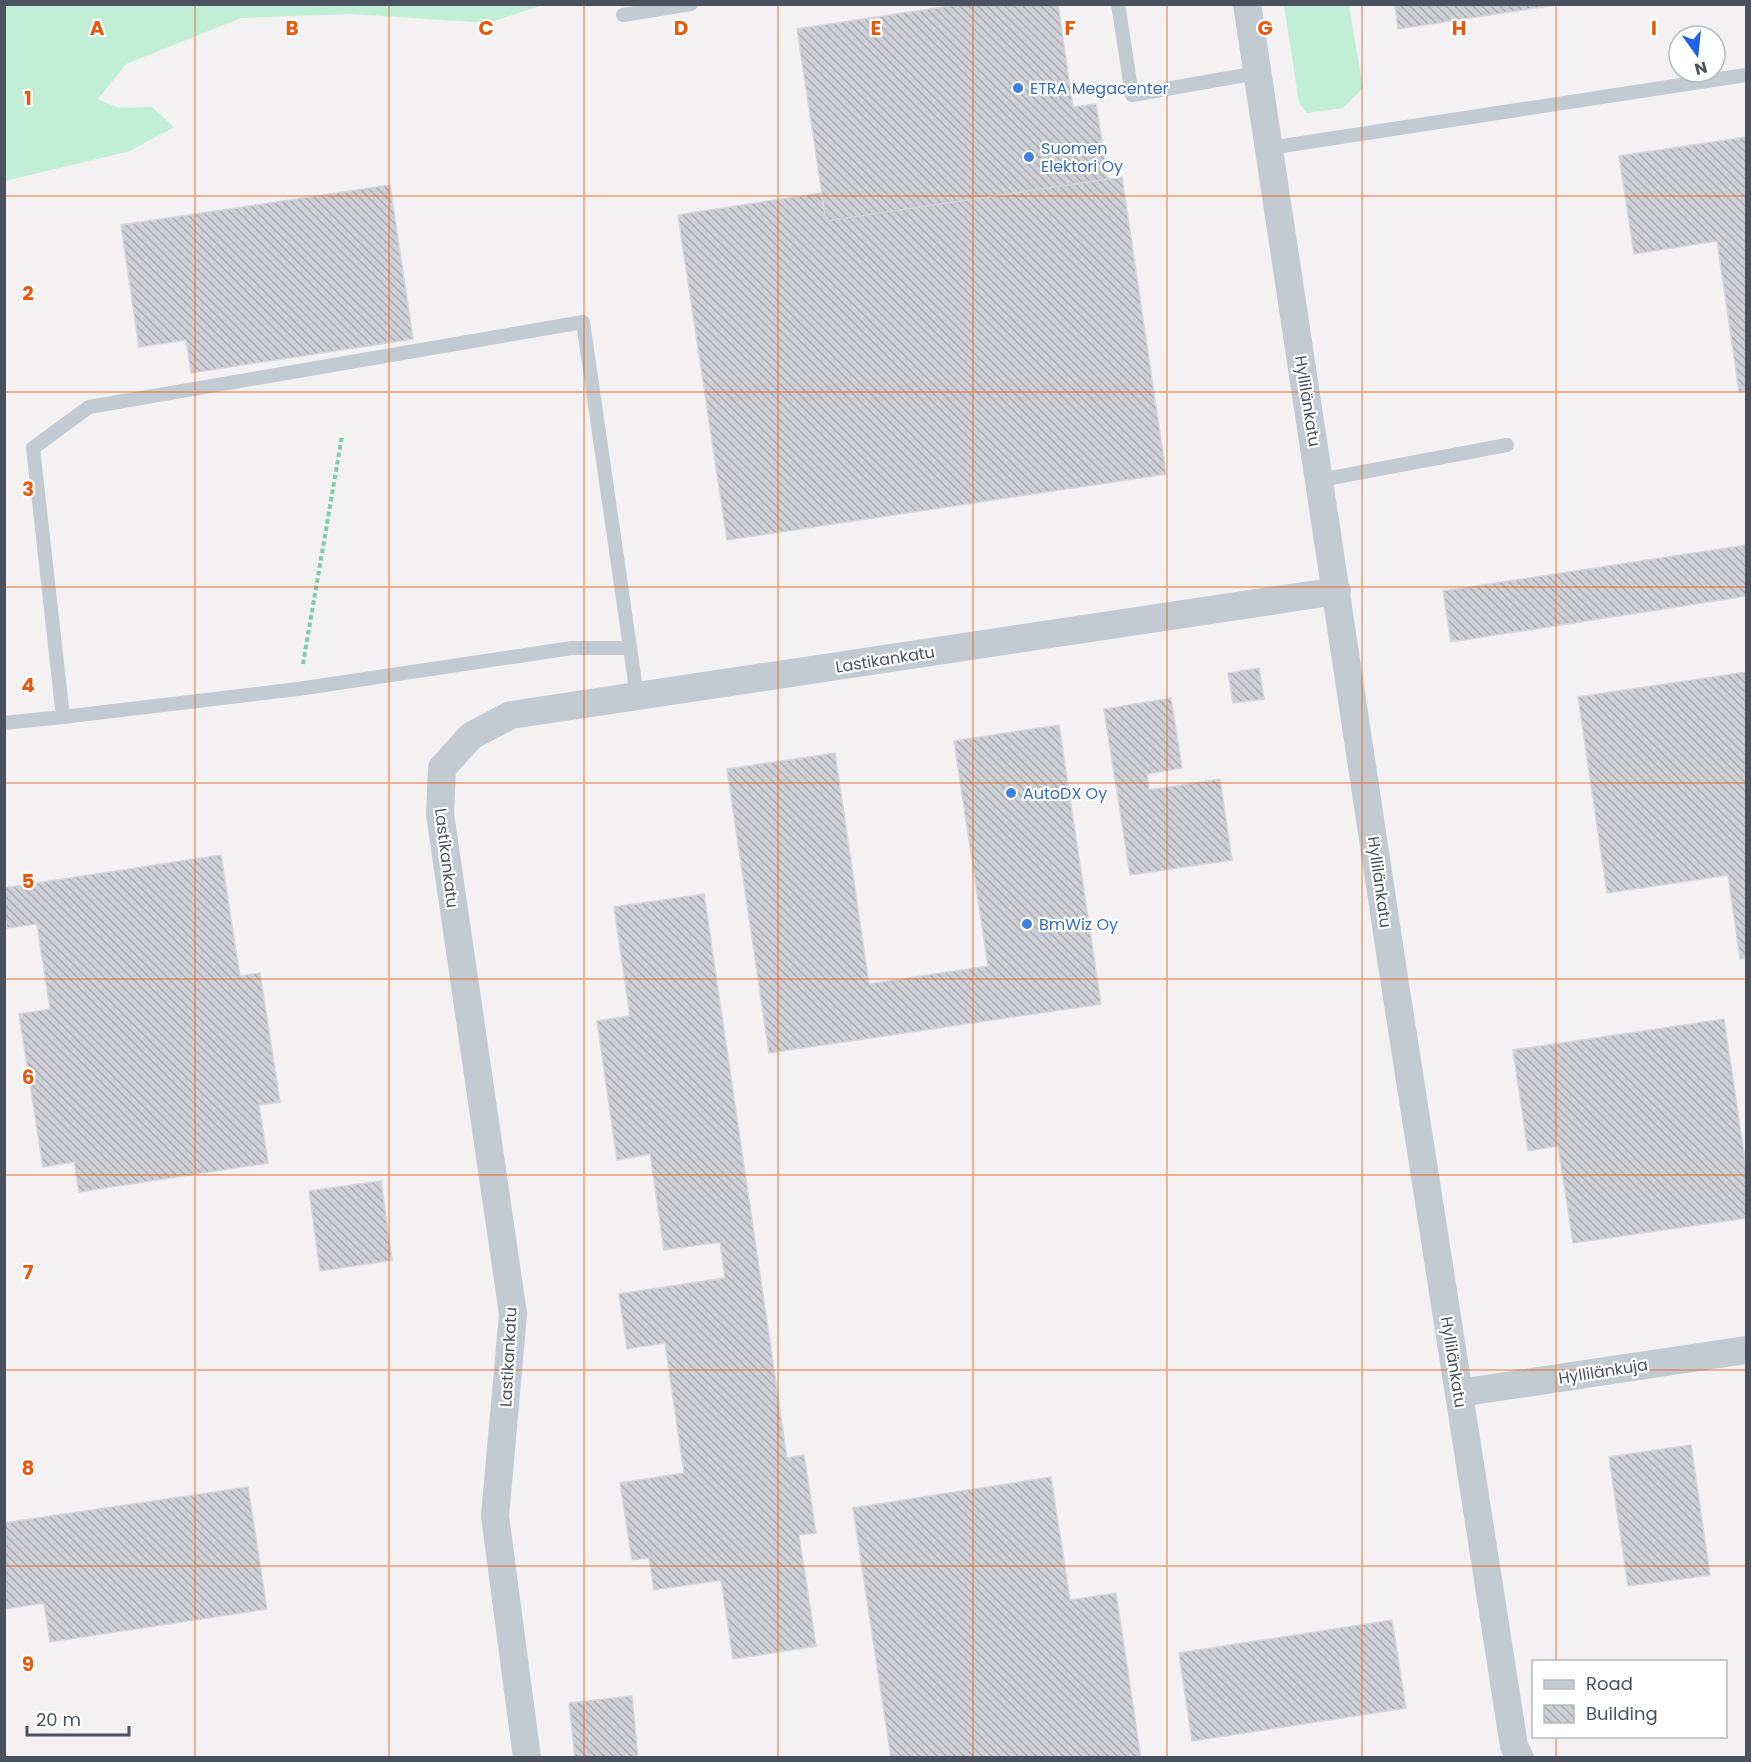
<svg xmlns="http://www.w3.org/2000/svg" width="1751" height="1762" font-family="Poppins,sans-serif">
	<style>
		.grass { fill: #c1efd6 }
		.building { fill: url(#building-back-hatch); stroke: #d5d6dc; stroke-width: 1.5 }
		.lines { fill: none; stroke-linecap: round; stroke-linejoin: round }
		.path { stroke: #79cda9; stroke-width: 4; stroke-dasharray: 4.5 3; stroke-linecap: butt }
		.service { stroke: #c2cad2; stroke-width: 14 }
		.minor { stroke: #c2cad2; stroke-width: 28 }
		.grid { fill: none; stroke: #e8590c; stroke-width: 1.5; stroke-opacity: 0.55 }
		.shop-dot { fill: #3f7fe0; stroke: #fff; stroke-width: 2 }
		.labels { text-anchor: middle; stroke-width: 4.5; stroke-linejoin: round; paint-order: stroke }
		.shop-label { font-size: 16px; fill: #366cbe; stroke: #fff; text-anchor: start }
		.street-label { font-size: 16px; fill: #49525e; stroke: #fff }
		.grid-label { font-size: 20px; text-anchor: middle; font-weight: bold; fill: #e8590c; stroke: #fff; stroke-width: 4.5; stroke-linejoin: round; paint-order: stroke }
	</style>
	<defs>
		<pattern id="building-back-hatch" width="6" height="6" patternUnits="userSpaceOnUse" patternTransform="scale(1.5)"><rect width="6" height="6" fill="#cecfd5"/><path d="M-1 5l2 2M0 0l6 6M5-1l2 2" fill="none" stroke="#a9abb0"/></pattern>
	</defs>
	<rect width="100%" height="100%" fill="#f3f1f1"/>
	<!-- grass -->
	<path class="grass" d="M4,5L5,4L543,5L488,23L352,14L241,18L126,64L98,99L119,108L152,107L174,127L130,151L5,181Z
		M1284,5H1349L1363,88L1343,108L1307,113L1299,103Z"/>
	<!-- building -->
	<path class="building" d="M963,4H1058L1073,107L1096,104L1108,179L826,221L797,29Z
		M1395,4H1562L1398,29Z
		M1746,137V391L1739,392L1717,241L1634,254L1619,156Z
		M1122,177L1166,474L727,540L678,215L821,193L826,221Z
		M390,185L413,339L191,373L186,340L139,347L121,225Z
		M1746,545V596L1451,642L1443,591Z
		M1259,668L1264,699L1233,703L1228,673Z
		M1746,672V958L1740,959L1728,875L1607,893L1578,697Z
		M1171,698L1182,768L1147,774L1149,790L1220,779L1232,860L1130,875L1104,709Z
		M1059,725L1101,1004L769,1053L727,769L835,753L869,984L988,966L954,741Z
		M221,855L240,976L260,973L280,1102L259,1105L268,1163L79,1192L74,1162L43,1167L19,1014L50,1009L37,924L7,928L4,911V888Z
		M704,894L787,1458L804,1455L816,1533L799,1535L816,1646L733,1659L721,1580L654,1590L649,1558L632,1560L620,1483L684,1473L665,1343L627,1349L619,1294L725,1278L720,1242L664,1250L650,1154L617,1160L597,1021L630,1016L614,907Z
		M1724,1019L1746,1167V1218L1573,1243L1558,1146L1528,1151L1513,1050Z
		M381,1181L392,1260L320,1271L309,1191Z
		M1691,1445L1710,1575L1628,1586L1609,1457Z
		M1051,1477L1070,1600L1116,1593L1141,1758H891L853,1508Z
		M248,1487L267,1609L50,1642L44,1603L4,1609V1523Z
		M1392,1620L1406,1708L1192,1741L1179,1653Z
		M632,1696L638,1758H575L569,1703Z"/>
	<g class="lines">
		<!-- path -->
		<path class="path" d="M303,664L342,436"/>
		<!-- service -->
		<path class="service" d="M1118,4L1132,95L1257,73
			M623,15L691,4
			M1269,148L1746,75
			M1320,480L1507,445
			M630,648H572L298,689L63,717L33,448L89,407L583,322L637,696
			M4,723L63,717"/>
		<!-- minor -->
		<path class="minor" d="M1247,4L1392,965L1514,1746L1520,1758
			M1459,1393L1746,1350
			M527,1758L495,1516L513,1314L440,814L442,768L471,736L511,715L1337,591"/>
	</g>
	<!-- grid -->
	<path class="grid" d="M195,4V1758M389,4V1758M584,4V1758M778,4V1758M973,4V1758M1167,4V1758M1362,4V1758M1556,4V1662M4,196H1746M4,392H1746M4,587H1746M4,783H1746M4,979H1746M4,1175H1746M4,1370H1746M4,1566H1746M1556,1736V1758"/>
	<!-- markers -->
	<g class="shop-dot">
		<circle cx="1018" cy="88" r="6"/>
		<circle cx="1029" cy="157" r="6"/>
		<circle cx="1011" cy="793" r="6"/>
		<circle cx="1027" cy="924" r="6"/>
	</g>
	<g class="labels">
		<!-- shop labels -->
		<g class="shop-label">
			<text x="1030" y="94">ETRA Megacenter</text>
			<text x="1041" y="154">Suomen<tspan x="1041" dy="18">Elektori Oy</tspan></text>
			<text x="1023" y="799">AutoDX Oy</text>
			<text x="1039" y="930">BmWiz Oy</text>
		</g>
		<!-- street labels -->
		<g class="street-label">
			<text transform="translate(1308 401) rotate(81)" y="6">Hyllilänkatu</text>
			<text transform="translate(885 659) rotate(-9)" y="6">Lastikankatu</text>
			<text transform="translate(447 858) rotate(83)" y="6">Lastikankatu</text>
			<text transform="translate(1380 882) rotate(82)" y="6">Hyllilänkatu</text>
			<text transform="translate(508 1357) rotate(-87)" y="6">Lastikankatu</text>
			<text transform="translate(1454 1362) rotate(81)" y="6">Hyllilänkatu</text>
			<text transform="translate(1603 1371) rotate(-9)" y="6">Hyllilänkuja</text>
		</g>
	</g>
	<g class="grid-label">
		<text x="97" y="35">A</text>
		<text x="292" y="35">B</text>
		<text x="486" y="35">C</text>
		<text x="681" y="35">D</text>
		<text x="876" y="35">E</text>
		<text x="1070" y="35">F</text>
		<text x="1265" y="35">G</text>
		<text x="1459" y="35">H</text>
		<text x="1654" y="35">I</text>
		<text x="28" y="105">1</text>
		<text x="28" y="300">2</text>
		<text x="28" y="496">3</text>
		<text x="28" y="692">4</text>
		<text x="28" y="888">5</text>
		<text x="28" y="1084">6</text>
		<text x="28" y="1279">7</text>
		<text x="28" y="1475">8</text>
		<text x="28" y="1671">9</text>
	</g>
	<!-- border -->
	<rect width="1751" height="1762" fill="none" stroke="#49525e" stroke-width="12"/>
	<!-- legend -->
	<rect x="1532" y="1660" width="195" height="78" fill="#ffffff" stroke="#b6babf" stroke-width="1.5"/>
	<rect x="1544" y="1680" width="30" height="9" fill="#c2cad2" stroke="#b6babf" stroke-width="1.5"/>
	<text x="1586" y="1690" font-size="18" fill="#49525e">Road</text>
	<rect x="1544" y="1705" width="30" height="18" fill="url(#building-back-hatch)" stroke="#b6babf" stroke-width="1.5"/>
	<text x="1586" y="1720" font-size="18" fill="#49525e">Building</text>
	<!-- north arrow -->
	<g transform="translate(1697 54) rotate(165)"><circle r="28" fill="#ffffff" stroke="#b6babf" stroke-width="1.5"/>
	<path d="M0-4.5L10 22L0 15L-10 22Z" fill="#1c65e2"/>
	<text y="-9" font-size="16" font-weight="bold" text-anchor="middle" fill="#49525e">N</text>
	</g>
	<!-- scale -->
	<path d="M27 1726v9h102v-9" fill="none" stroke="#49525e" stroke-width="3"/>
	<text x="36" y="1726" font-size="18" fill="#49525e" stroke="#ffffff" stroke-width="4.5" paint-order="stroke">20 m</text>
</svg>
